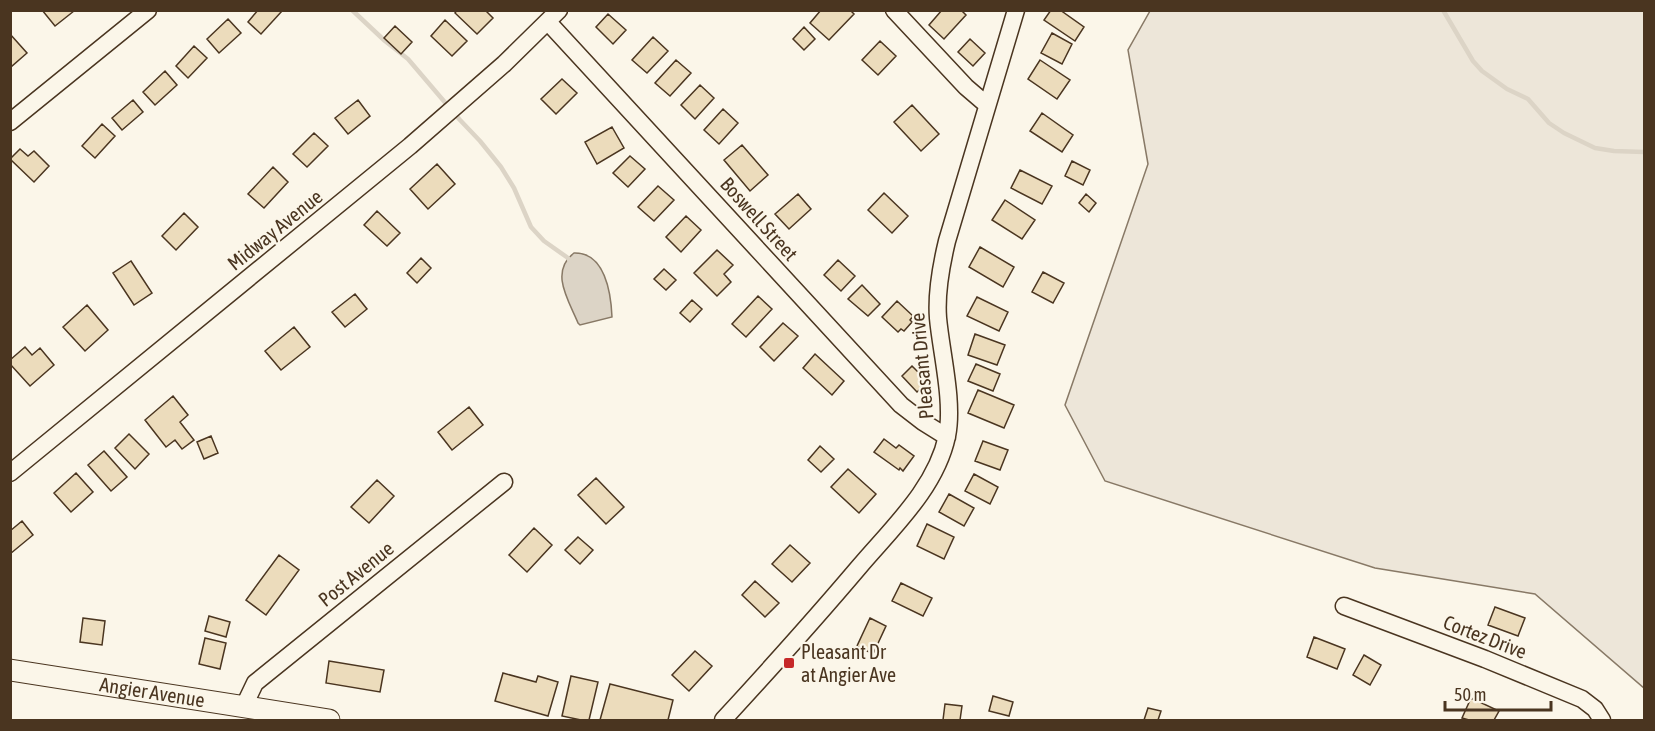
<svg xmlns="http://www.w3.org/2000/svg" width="1655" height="731" font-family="'Asap Condensed',sans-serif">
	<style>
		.green { fill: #ede6d9; stroke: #887966; stroke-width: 1.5 }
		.water { fill: #dcd4c6; stroke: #887966; stroke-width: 1.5 }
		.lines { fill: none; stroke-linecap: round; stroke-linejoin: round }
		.stream { stroke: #dcd4c6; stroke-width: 4.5 }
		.building { fill: #ecdcbc; stroke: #4a3520; stroke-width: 1.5 }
		.minor-casing { stroke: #4a3520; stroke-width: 19 }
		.major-casing { stroke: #4a3520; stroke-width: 23 }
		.minor { stroke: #fbf6e9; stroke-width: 16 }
		.major { stroke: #fbf6e9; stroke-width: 21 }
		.poi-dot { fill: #c62828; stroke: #fbf6e9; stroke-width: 2 }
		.labels { text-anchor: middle; stroke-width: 4.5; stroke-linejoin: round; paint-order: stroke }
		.street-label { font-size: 20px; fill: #4a3520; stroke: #fbf6e9 }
		.poi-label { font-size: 20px; fill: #4a3520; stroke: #fbf6e9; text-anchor: start }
	</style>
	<rect width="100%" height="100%" fill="#fbf6e9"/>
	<!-- green -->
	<path class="green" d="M1150,11H1644V688L1535,594L1375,568L1105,481L1065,405L1148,164L1128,50Z"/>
	<!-- water -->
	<path class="water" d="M574,253C605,252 611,293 612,317L580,325L578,323C569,301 549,272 574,253Z"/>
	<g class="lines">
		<!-- stream -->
		<path class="stream" d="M352,10L385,41L408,59L460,120L480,141L501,167L514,188L531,227L544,241L568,258L570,261
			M1443,10L1473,61L1482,71L1507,89L1528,99L1549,123L1564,133L1595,148L1614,151L1644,152"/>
	</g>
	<!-- building -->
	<path class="building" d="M42,10H74V11L55,26Z
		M258,10H281L282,11L261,34L248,22Z
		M457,10H485L493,18L477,34L455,13Z
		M821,10H850L854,14L829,40L810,23Z
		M942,10H961L966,15L944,39L929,25Z
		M1051,10H1060L1084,27L1075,41L1044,20Z
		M608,14L626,30L613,44L596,27Z
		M228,19L241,33L219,53L207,39Z
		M445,20L467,41L452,56L431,36Z
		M395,26L412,42L401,54L384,38Z
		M804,27L815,39L804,50L793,39Z
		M1052,33L1072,44L1062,64L1041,53Z
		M10,34L27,53L12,66L10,65Z
		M653,37L668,51L647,73L632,60Z
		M970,39L985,53L973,66L958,52Z
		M880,41L896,56L878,75L862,60Z
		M194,46L207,58L188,78L176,66Z
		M676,60L691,73L670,96L655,83Z
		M1040,60L1070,80L1057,99L1028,79Z
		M165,71L177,85L155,105L143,92Z
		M562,79L577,93L556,114L541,99Z
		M700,85L714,98L695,119L681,105Z
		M133,100L143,112L122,130L112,118Z
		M358,100L370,116L348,134L335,118Z
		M912,105L939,134L921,151L894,122Z
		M723,109L738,123L719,144L704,130Z
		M1042,113L1073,135L1062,152L1030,131Z
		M102,124L115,136L95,158L82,146Z
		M612,127L624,148L597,164L585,142Z
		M314,133L328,146L307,167L293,154Z
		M742,145L768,175L750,191L724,160Z
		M20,149L28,156L34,151L49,166L34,182L10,159Z
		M630,156L645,169L628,187L613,173Z
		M1072,161L1090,170L1083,185L1065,176Z
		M437,164L455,184L428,209L410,189Z
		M273,167L288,182L264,208L248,194Z
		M1020,170L1052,186L1042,204L1011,188Z
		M658,186L674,200L654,221L638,207Z
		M884,193L908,216L892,233L868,210Z
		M798,194L811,209L789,229L775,214Z
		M1086,194L1096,203L1089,212L1079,203Z
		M1005,200L1035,220L1022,239L992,220Z
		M377,211L400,233L387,246L364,225Z
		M184,213L198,227L176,250L162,236Z
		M686,216L701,230L681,252L666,237Z
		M980,247L1014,267L1003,287L969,267Z
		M717,250L733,265L724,274L731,282L717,296L694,273Z
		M421,258L431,268L417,283L407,273Z
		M838,260L855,276L841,291L824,275Z
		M131,261L152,293L134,305L113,273Z
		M664,269L676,280L666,290L654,279Z
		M1043,272L1064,283L1053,303L1032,292Z
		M862,285L880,304L868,316L848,299Z
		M355,294L367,309L345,327L332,312Z
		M758,296L772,309L746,337L732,324Z
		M977,297L1008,312L999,331L967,316Z
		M692,300L702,309L690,322L680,313Z
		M897,301L913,316L910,320L912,322L904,331L901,329L898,332L882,317Z
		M87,305L108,330L85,351L63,327Z
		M783,323L798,336L774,361L760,347Z
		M294,327L310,347L281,370L265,351Z
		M975,334L1005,345L997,365L968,355Z
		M25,347L32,355L40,348L54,365L30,386L10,364V360Z
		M815,354L844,381L832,395L803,368Z
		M976,364L1000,374L993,391L968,381Z
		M912,366L928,382L917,392L902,376Z
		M978,390L1014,405L1004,428L968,413Z
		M173,396L188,415L180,422L194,440L182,449L175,440L166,447L145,420Z
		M469,407L483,425L452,450L438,432Z
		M129,434L149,454L135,469L115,448Z
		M211,436L218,453L204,459L197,442Z
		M884,439L896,448L899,445L914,456L903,471L900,468L899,470L874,452Z
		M983,441L1008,450L1000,470L975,461Z
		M820,446L834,459L821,472L808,460Z
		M104,451L127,477L111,491L88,465Z
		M848,469L876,494L859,513L831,487Z
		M76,473L93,492L71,512L54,493Z
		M974,474L998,487L990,504L965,491Z
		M596,478L624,507L606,524L578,495Z
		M377,480L394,496L369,523L351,507Z
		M949,494L974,508L964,526L939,512Z
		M22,521L33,535L10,554V531Z
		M927,524L954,537L944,559L917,546Z
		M534,528L552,545L527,572L509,555Z
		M578,537L593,550L580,564L565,550Z
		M790,545L810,563L792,582L772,564Z
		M279,555L299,570L266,615L246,600Z
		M755,581L779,603L765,617L742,595Z
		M901,583L932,598L923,616L892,601Z
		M1495,607L1525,618L1518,636L1488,625Z
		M209,616L230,622L226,637L205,631Z
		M83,618L105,621L102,645L80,642Z
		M870,618L886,626L873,654L857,646Z
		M1314,637L1345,649L1337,669L1307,657Z
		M205,638L226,643L220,669L199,664Z
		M695,651L712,666L689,691L672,675Z
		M1364,655L1381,665L1370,685L1353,675Z
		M329,661L384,670L380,692L326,683Z
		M503,673L536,682L538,676L558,682L548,716L495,701Z
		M571,676L598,682L589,720H581L562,716Z
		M610,684L673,700L668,720H600Z
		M993,696L1013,702L1009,716L989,711Z
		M1471,698L1499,711L1494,720H1469L1462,718Z
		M945,704L962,706L960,720H943Z
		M1148,708L1161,711L1158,720H1144Z"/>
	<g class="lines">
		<defs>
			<path id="minor" d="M894,10L966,87L987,105
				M548,22L901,405L923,422L947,437
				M10,122L148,10
				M10,473L410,146L504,64L559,10
				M1344,606L1485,659L1582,699L1595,709L1602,720
				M244,706L255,683L504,482
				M723,720C769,670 815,619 859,567C892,528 936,488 947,436C954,402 941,352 938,318C936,292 941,266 947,241L1016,10"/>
			<g id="major">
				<path id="s1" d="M10,670L329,720"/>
			</g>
		</defs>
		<!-- minor casing -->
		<use href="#minor" class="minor-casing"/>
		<!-- major casing -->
		<use href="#major" class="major-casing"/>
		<!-- minor -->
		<use href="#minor" class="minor"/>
		<!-- major -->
		<use href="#major" class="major"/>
	</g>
	<!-- markers -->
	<rect class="poi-dot" x="783" y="657" width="12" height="12" rx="3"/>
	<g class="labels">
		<!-- street labels -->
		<g class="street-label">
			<text transform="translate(759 219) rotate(48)" y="7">Boswell Street</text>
			<text transform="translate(275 230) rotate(-39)" y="7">Midway Avenue</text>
			<text transform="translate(922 366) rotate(-95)" y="7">Pleasant Drive</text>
			<text transform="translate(356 574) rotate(-39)" y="7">Post Avenue</text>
			<text transform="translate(1485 637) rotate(21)" y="7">Cortez Drive</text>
			<text dy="7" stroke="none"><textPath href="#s1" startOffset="144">Angier Avenue</textPath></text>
		</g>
		<!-- poi labels -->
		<g class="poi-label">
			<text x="801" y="659">Pleasant Dr<tspan x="801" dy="23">at Angier Ave</tspan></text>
		</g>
	</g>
	<!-- border -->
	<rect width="1655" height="731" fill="none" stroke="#4a3520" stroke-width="24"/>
	<!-- scale -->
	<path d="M1445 701v9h106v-9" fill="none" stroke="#4a3520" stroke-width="3"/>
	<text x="1454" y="701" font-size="18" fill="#4a3520" stroke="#fbf6e9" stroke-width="4.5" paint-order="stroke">50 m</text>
</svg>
